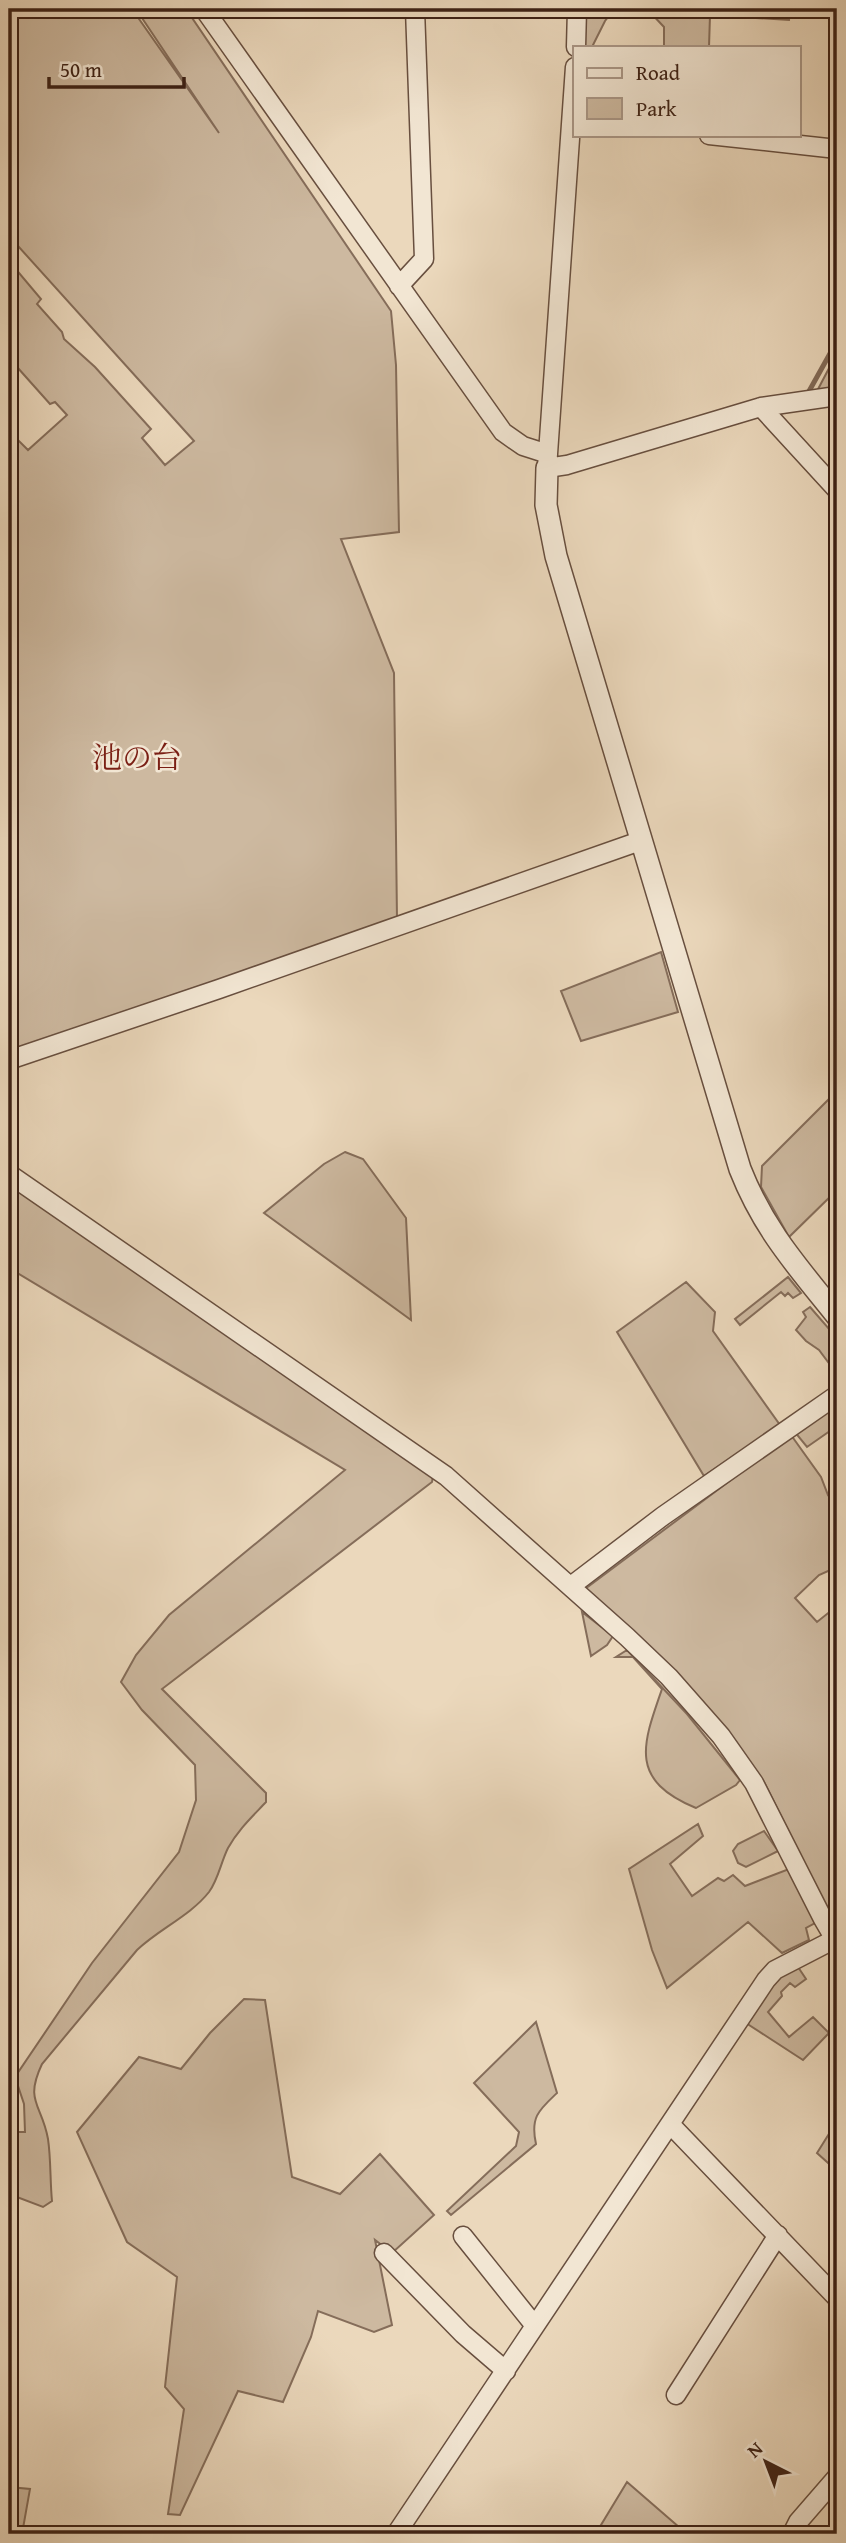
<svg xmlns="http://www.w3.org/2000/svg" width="846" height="2543" font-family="'Gentium Book Plus','Noto Serif JP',serif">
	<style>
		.green { fill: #cdb9a0; stroke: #856d5a; stroke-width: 2 }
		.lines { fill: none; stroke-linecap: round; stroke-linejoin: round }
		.stream { stroke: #826a57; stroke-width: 5 }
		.minor-casing { stroke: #684f3f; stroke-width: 21 }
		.tertiary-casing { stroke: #684f3f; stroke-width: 24 }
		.minor { stroke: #f2e6d3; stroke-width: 18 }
		.tertiary { stroke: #f2e6d3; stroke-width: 21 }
		.labels { text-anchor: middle; stroke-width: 5; stroke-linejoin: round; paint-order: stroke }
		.quarter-label { font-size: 30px; fill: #7a1f14; stroke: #f2e6d3 }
	</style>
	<rect width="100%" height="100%" fill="#ebd8bc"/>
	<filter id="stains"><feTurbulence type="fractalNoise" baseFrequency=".00286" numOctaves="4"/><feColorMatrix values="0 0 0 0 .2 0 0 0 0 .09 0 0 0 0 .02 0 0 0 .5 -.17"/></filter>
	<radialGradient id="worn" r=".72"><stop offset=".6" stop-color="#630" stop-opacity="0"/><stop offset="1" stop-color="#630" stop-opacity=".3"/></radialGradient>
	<!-- green -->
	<path class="green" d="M9,9H132L219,133L136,9H186L391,311L396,365L399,532L341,539L394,673L397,919L9,1051V444L16,438L28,450L67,415L55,402L50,404L9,358V261L41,299L37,304L62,332L64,339L95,367L151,429L142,438L165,465L194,441L9,236Z
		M583,9H668L710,15L709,47H664V27L648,10L612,12L605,21L592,47H580Z
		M725,9H790L789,20L724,16Z
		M837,353V390L816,393Z
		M661,952L678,1012L581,1041L561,991Z
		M837,1091V1194L835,1192L789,1237L761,1187L762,1166Z
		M345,1152L363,1159L406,1218L411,1320L264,1213L324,1164Z
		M9,1185L433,1476L432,1482L162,1689L266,1793V1802C252,1817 238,1830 228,1848C221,1862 218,1880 209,1892C190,1916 159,1929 137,1950L42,2064C24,2102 42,2104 48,2139C51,2159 50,2181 52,2201L43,2207L9,2194V2132H25L24,2104L15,2077L92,1963L179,1852L196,1800L195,1765L142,1710L121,1682L136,1655L169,1615L345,1470L9,1268Z
		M788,1277L801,1293L793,1298L788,1293L785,1296L781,1292L740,1325L735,1319Z
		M686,1282L715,1312L713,1331L780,1425L704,1476L617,1332Z
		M810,1307L837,1338V1374L819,1350L806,1341L796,1330L806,1317L803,1312Z
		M837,1404V1426L807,1447L794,1431Z
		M791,1435L821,1477L828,1495L837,1490V1567L819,1575L795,1598L817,1622L837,1606V1929L764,1782L722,1725L585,1589Z
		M582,1612L613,1636L607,1645L591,1656Z
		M627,1650L687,1714L740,1780L736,1785L696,1808C629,1780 642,1746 662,1689L633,1657H616Z
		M698,1824L703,1836L670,1864L692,1896L718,1878L724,1881L733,1875L745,1886L789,1869L815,1923L806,1928L809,1940L782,1953L748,1922L667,1988L652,1950L629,1869Z
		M764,1831L778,1851L746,1867L738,1863L733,1851L738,1844Z
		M798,1967L806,1979L795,1987L790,1983L781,1992L782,1996L768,2012L789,2037L813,2017L829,2033L803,2060L746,2023L777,1977Z
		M244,1999L265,2000L292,2177L340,2194L380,2154L434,2215L392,2253L375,2240L392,2325L374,2332L318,2311L311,2337L283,2402L238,2391L180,2515L168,2514L184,2409L165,2387L177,2277L127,2242L77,2132L139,2057L181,2069L210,2033Z
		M536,2022L557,2093C539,2110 530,2117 536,2144L451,2215L447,2211L516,2146L519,2132L474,2083Z
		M837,2121V2171L817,2153Z
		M627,2482L687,2534H616L601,2525Z
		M9,2487L30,2489L22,2534H9Z"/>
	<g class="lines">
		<!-- stream -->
		<path class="stream" d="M808,393L837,341
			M94,2534L105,2530L127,2534"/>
		<defs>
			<path id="minor" d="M204,9L503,432L523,446L548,454
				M576,47L577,9
				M575,67L547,468L567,465L761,407L837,396
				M709,135L837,149
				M399,286L424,259L415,9
				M761,407L837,490
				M9,1060L219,989L640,841
				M9,1174L446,1476L627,1637L669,1677L721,1736L754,1783L823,1919L837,1943
				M571,1586L663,1516L837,1395
				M670,2124L837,2298
				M463,2236L535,2326
				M384,2253L463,2334L506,2371
				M676,2395L778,2235
				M396,2534L766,1980L775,1970L837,1938
				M792,2534L798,2522L837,2477"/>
			<path id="tertiary" d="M547,468L546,505L556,556L740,1169C764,1230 797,1266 837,1316"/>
		</defs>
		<!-- minor casing -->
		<use href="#minor" class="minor-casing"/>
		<!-- tertiary casing -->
		<use href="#tertiary" class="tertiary-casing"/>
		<!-- minor -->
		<use href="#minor" class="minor"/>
		<!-- tertiary -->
		<use href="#tertiary" class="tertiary"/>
	</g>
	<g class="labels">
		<!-- quarter labels -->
		<g class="quarter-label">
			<text x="137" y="768">池の台</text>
		</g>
	</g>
	<!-- margin -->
	<rect width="846" height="2543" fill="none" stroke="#ebd8bc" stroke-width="35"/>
	<rect x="10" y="10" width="825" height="2522" fill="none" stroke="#3d2115" stroke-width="3.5"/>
	<rect x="18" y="18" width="811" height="2508" fill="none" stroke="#3d2115" stroke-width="2"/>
	<!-- legend -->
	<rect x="573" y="46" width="228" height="91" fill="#f2e6d3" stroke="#aa9787" stroke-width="2"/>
	<rect x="587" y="68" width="35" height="10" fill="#f2e6d3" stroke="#aa9787" stroke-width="2"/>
	<text x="636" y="80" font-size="21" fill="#3d2115">Road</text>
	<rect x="587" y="98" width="35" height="21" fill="#cdb9a0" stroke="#aa9787" stroke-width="2"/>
	<text x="636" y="116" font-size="21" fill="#3d2115">Park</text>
	<!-- north arrow -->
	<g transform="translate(766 2462) rotate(318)" stroke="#f2e6d3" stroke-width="5" paint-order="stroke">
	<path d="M0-5L12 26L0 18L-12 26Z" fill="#3d2115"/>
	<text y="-10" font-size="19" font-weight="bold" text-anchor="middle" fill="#3d2115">N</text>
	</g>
	<!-- scale -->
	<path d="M49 77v10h135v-10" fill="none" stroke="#3d2115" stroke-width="3.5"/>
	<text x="60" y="77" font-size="21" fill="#3d2115" stroke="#f2e6d3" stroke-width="5" paint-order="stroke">50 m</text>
	<rect width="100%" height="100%" filter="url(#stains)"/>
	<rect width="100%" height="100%" fill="url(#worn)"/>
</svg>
